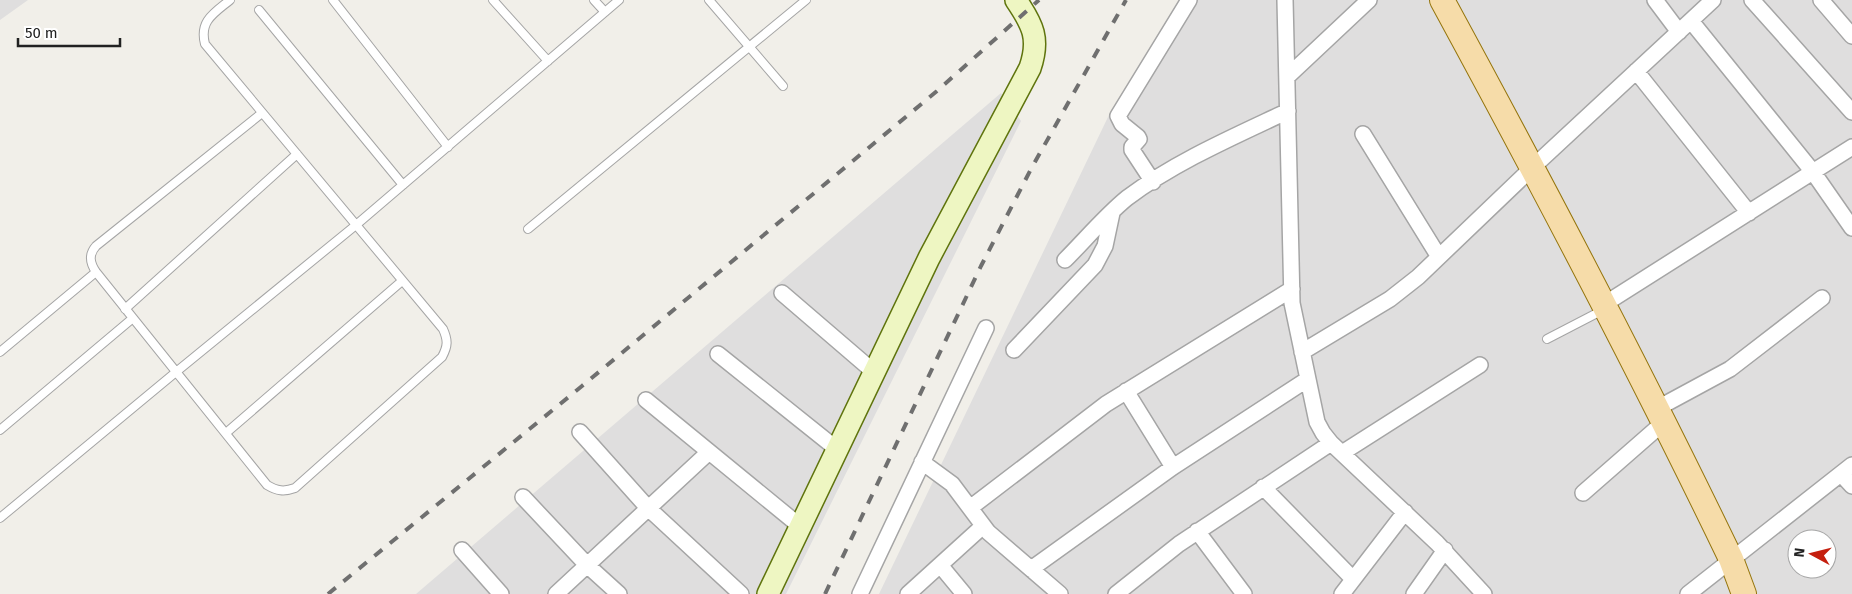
<svg xmlns="http://www.w3.org/2000/svg" width="1852" height="594" font-family="'Fira Sans',sans-serif">
	<style>
		.residential { fill: #dfdede; fill-rule: evenodd }
		.lines { fill: none; stroke-linecap: round; stroke-linejoin: round }
		.lane-casing { stroke: #a5a5a5; stroke-width: 10 }
		.street-casing { stroke: #a5a5a5; stroke-width: 18 }
		.secondary-casing { stroke: #5f740d; stroke-width: 24 }
		.primary-casing { stroke: #94740b; stroke-width: 26 }
		.lane { stroke: #fff; stroke-width: 8 }
		.street { stroke: #fff; stroke-width: 15 }
		.secondary { stroke: #eef6c2; stroke-width: 21 }
		.primary { stroke: #f6dca9; stroke-width: 24 }
		.rail { stroke: #6f6f6f; stroke-width: 4; stroke-dasharray: 10 10; stroke-linecap: butt }
	</style>
	<rect width="100%" height="100%" fill="#f1efe9"/>
	<!-- residential -->
	<path class="residential" d="M0,0H28L0,20Z
		M1179,0H1852V594H879L1108,117ZM1797,539H1827V569H1797Z
		M1001,93L1021,121L786,594H416Z"/>
	<g class="lines">
		<defs>
			<path id="lane" d="M230,0C214,13 199,21 205,44L443,329C448,340 448,346 442,357L295,488C284,492 277,491 267,485L96,272C90,263 88,255 96,246L262,113
				M333,0L448,147
				M493,0L548,61
				M594,0L605,12
				M709,0L783,86
				M259,10L403,185
				M528,229L806,0
				M125,309L297,154
				M1547,339L1603,310
				M0,352L96,272
				M0,430L133,318
				M226,433L402,281
				M0,518L176,372L356,225L619,0"/>
			<path id="street" d="M1285,0L1292,303L1317,422L1323,433L1331,443L1437,543L1484,594
				M1655,0L1679,32
				M1752,0L1852,112
				M1821,0L1852,36
				M1691,21L1813,172L1852,228
				M1636,71L1749,213
				M1287,77L1369,0
				M1363,134L1439,257
				M1153,182L1132,150V147L1139,139L1138,137L1122,124L1118,116L1189,0
				M1065,260C1085,240 1105,216 1127,198C1175,162 1233,137 1288,111
				M782,293L874,372
				M1603,305L1852,147
				M1014,350L1095,265L1105,246L1112,213
				M1302,352L1390,299L1418,277L1533,167L1713,0
				M718,354L838,450
				M1126,391L1173,467
				M646,400L801,527
				M1656,409L1730,369L1822,298
				M580,432L648,508L741,594
				M1342,453L1480,365
				M922,462L952,484L988,532L1060,594
				M1841,474L1852,486
				M1263,487L1353,579
				M1583,493L1663,423
				M523,497L587,565L619,594
				M970,508L1106,404L1292,289
				M1197,531L1244,594
				M462,550L501,594
				M940,565L964,594
				M1031,569L1173,467L1308,379
				M556,594L709,452
				M860,594L986,328
				M908,594L983,526
				M1116,594L1179,544L1331,443
				M1342,594L1405,512
				M1414,594L1445,550
				M1688,594L1852,465"/>
			<path id="secondary" d="M768,594L929,258L1030,68C1040,39 1033,25 1016,0"/>
			<path id="primary" d="M1442,0C1542,184 1640,370 1731,559L1744,594"/>
		</defs>
		<!-- lane casing -->
		<use href="#lane" class="lane-casing"/>
		<!-- street casing -->
		<use href="#street" class="street-casing"/>
		<!-- secondary casing -->
		<use href="#secondary" class="secondary-casing"/>
		<!-- primary casing -->
		<use href="#primary" class="primary-casing"/>
		<!-- lane -->
		<use href="#lane" class="lane"/>
		<!-- street -->
		<use href="#street" class="street"/>
		<!-- secondary -->
		<use href="#secondary" class="secondary"/>
		<!-- primary -->
		<use href="#primary" class="primary"/>
		<!-- rail -->
		<path class="rail" d="M328,594L582,386L937,91L1039,0
			M825,594L981,266L1031,169L1126,0"/>
	</g>
	<!-- north arrow -->
	<g transform="translate(1812 554) rotate(277)"><circle r="24" fill="#ffffff" stroke="#a6a6a6"/>
	<path d="M0-4L9 19L0 12L-9 19Z" fill="#c51f0e"/>
	<text y="-8" font-size="14" font-weight="bold" text-anchor="middle" fill="#212121">N</text>
	</g>
	<!-- scale -->
	<path d="M18 38v8h102v-8" fill="none" stroke="#212121" stroke-width="2.5"/>
	<text x="25" y="38" font-size="15" fill="#212121" stroke="#ffffff" stroke-width="4" paint-order="stroke">50 m</text>
</svg>
